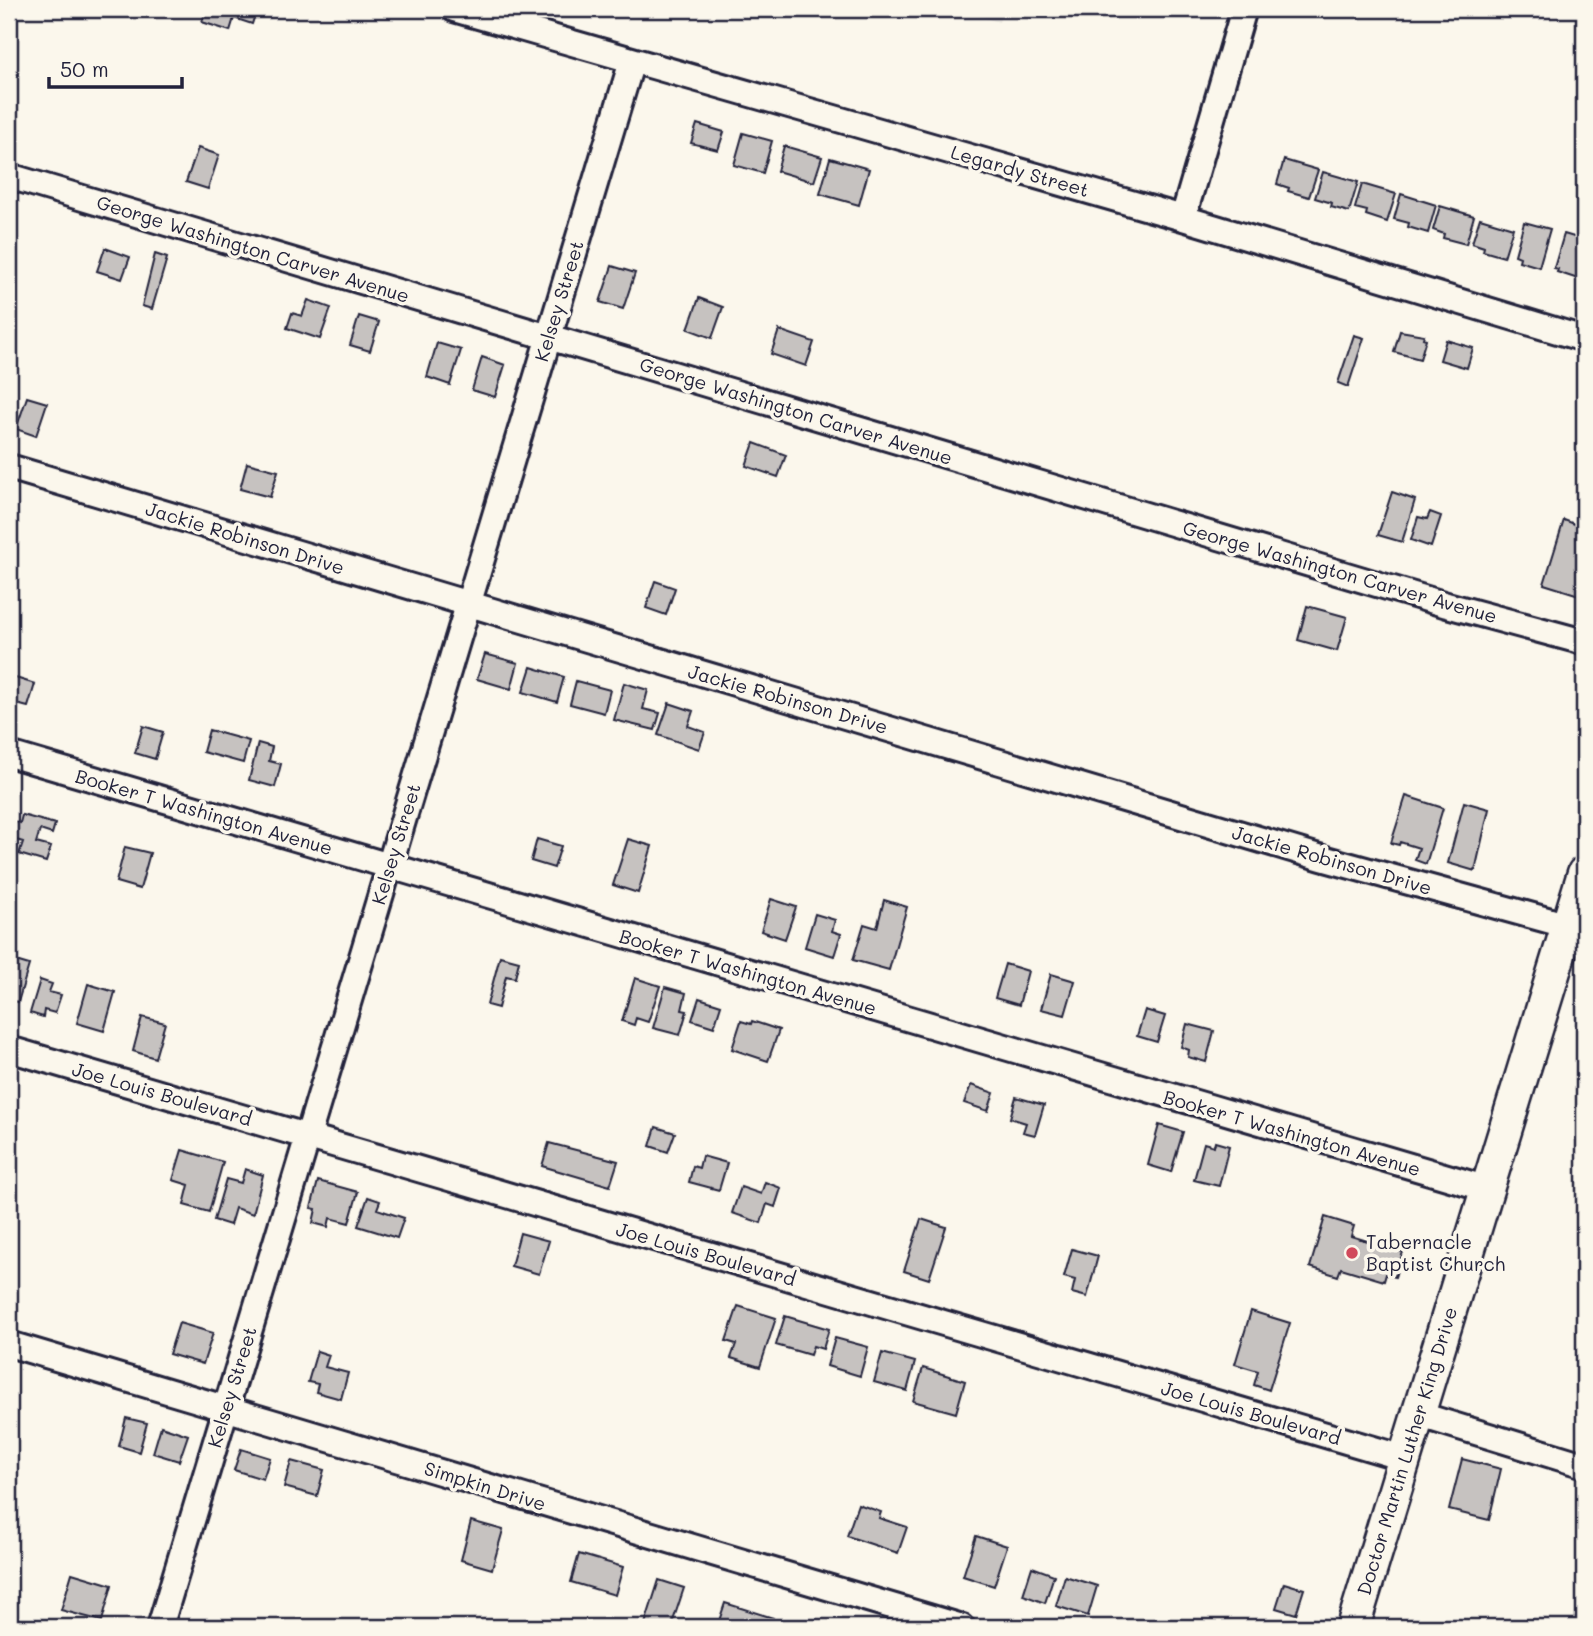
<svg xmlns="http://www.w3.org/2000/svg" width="1593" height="1636" font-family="Mali,sans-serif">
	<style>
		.built { fill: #ebe7df }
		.building { fill: #c6c2c0; stroke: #22223b; stroke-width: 2 }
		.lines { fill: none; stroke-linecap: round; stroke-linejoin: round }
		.minor-casing { stroke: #22223b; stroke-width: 30 }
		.major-casing { stroke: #22223b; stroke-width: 37 }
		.minor { stroke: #fbf7ec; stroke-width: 24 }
		.major { stroke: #fbf7ec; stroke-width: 32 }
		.poi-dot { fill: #d1495b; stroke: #fbf7ec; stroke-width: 2.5 }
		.labels { text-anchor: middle; stroke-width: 7; stroke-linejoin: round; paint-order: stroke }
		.street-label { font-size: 19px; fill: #22223b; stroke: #fbf7ec }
		.poi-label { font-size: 19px; fill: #22223b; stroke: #fbf7ec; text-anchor: start }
	</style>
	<rect width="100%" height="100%" fill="#fbf7ec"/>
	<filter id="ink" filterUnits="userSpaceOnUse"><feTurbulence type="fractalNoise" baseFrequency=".0143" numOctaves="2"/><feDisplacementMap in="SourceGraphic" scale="14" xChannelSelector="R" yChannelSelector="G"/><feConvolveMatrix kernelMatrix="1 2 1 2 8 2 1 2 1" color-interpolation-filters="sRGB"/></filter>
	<g filter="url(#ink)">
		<!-- built -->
		<path class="built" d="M954,9H1003L999,22Z"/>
		<!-- building -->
		<path class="building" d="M201,9H257L252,24L234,18L230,31L202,22L206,10Z
			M697,124L724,132L718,150L691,143Z
			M743,133L772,141L763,173L734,165Z
			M784,146L822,157L814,182L777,171Z
			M198,148L219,155L208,189L186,182Z
			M830,158L869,169L859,205L820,194Z
			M1284,160L1318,170L1309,197L1288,191L1289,188L1277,184Z
			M1323,172L1358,182L1349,212L1331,207L1332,203L1315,198Z
			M1362,184L1396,194L1387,222L1366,215L1367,211L1355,208Z
			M1401,194L1436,205L1428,233L1408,227L1409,223L1394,219Z
			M1440,206L1474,216L1466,244L1443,238L1444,234L1433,230Z
			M1480,218L1513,228L1504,257L1483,251L1484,247L1472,243Z
			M1524,222L1550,229L1539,267L1519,261L1520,257L1515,255Z
			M1564,234L1584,240V259L1578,279L1557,272L1558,269L1554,268Z
			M105,248L130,257L122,279L97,271Z
			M155,254L167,258L152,309L142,306Z
			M612,266L635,273L623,309L600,302Z
			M699,298L723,307L712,338L688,329Z
			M308,300L331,308L320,339L287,328L292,313L302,316Z
			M359,316L379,322L370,351L350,345Z
			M779,330L814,342L806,366L771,354Z
			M1400,331L1424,335L1423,338L1426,339L1420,359L1394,352Z
			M1354,335L1364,338L1348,387L1338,383Z
			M1446,340L1473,348L1467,368L1440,360Z
			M437,343L461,350L450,385L427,377Z
			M482,357L505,365L495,397L472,390Z
			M27,397L47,403L36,436L16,429Z
			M754,443L786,455L778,477L746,466Z
			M247,463L278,471L270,497L240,489Z
			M1392,492L1415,500L1402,542L1378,535Z
			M1430,512L1441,516L1431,547L1411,540L1418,517L1427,519Z
			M1564,520L1580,526L1577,538L1584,541V579L1579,595L1544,584Z
			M655,581L675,588L666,615L646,608Z
			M1307,606L1347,617L1337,651L1298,640Z
			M485,654L518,663L511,689L477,679Z
			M531,667L564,677L557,702L523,692Z
			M9,676L35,684L28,707L9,702Z
			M576,681L610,690L604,713L570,704Z
			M624,683L648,690L643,709L660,713L655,730L614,720Z
			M669,703L693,711L688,726L705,732L699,749L658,735Z
			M143,726L163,732L155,759L135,753Z
			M209,730L249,741L243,763L203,752Z
			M258,743L272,747L269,761L281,764L275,787L249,780Z
			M1406,796L1443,808L1426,864L1415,860L1419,848L1400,842L1399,845L1391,843Z
			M1464,802L1489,809L1475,871L1448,863Z
			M22,815L55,824L52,834L40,830L36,843L51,847L46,862L19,854L23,842L9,838L10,820L20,823Z
			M537,839L561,846L554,868L531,861Z
			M628,839L652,846L638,893L613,885Z
			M125,847L150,853L140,889L116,882Z
			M771,899L796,907L785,939L761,931Z
			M884,900L907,907L889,970L853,960L864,924L877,928Z
			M815,914L835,920L832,931L841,934L834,956L805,947Z
			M500,956L519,961L515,978L506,976L498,1008L487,1005Z
			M9,959L29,965L18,1002L9,1000Z
			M1005,964L1028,971L1019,1005L995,998Z
			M1051,974L1075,981L1065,1015L1041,1009Z
			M635,978L660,986L648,1022L636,1018L634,1025L622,1021Z
			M40,980L52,984L49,992L61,995L55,1013L44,1010L43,1017L30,1013Z
			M88,984L115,992L104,1031L77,1023Z
			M665,987L686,993L682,1010L687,1011L680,1035L653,1028Z
			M699,998L721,1005L714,1027L692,1020Z
			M1145,1010L1165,1016L1157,1042L1137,1036Z
			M142,1017L165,1023L155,1058L133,1051Z
			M741,1021L751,1024L752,1021L779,1030L768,1061L732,1049Z
			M1187,1024L1214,1031L1206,1062L1188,1057L1189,1050L1181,1047Z
			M971,1085L994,1093L988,1111L964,1103Z
			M1016,1097L1044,1105L1035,1135L1023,1132L1026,1123L1010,1118Z
			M1159,1125L1183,1132L1171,1172L1148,1165Z
			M656,1127L675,1133L668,1152L650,1146Z
			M1215,1142L1229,1146L1219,1186L1194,1180L1204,1143L1214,1146Z
			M549,1143L618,1161L610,1186L542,1166Z
			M182,1150L223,1162L209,1212L184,1205L189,1185L173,1180Z
			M702,1156L727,1163L719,1190L689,1182L693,1166L699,1168Z
			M245,1169L263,1175L253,1214L235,1208L230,1225L214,1220L226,1179L241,1183Z
			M318,1181L358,1192L349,1223L330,1218L328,1227L313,1223L316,1209L311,1208Z
			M765,1182L781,1188L775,1207L767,1204L761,1223L732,1213L741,1187L761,1194Z
			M368,1197L380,1201L377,1209L404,1218L397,1238L358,1226Z
			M1325,1217L1354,1226L1351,1236L1403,1252L1395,1277L1386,1274L1384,1281L1341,1268L1338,1276L1310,1267Z
			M921,1219L946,1227L929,1279L904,1271Z
			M520,1233L549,1241L539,1274L511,1266Z
			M1072,1249L1098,1256L1087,1297L1072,1293L1075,1280L1064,1277Z
			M738,1306L776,1318L760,1367L731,1358L736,1344L726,1341Z
			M1251,1311L1290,1323L1269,1390L1254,1385L1258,1371L1235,1364Z
			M785,1316L829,1329L823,1349L813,1346L810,1355L776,1345Z
			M179,1323L213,1333L203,1364L169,1354Z
			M835,1338L868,1347L860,1376L827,1366Z
			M317,1351L329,1355L325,1367L348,1373L341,1399L316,1392L318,1384L308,1382Z
			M882,1353L915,1362L907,1391L874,1382Z
			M923,1368L965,1381L956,1413L913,1401Z
			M126,1418L147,1423L139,1452L119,1446Z
			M161,1426L188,1435L179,1461L153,1453Z
			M241,1449L270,1458L263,1479L234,1470Z
			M1462,1459L1501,1469L1489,1520L1449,1510Z
			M291,1461L324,1470L317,1496L284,1487Z
			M858,1504L881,1512L879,1518L907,1527L898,1553L847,1536Z
			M471,1521L503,1530L492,1569L461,1560Z
			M976,1536L1007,1546L994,1586L963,1576Z
			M579,1554L623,1567L615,1595L571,1582Z
			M1032,1567L1054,1575L1045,1603L1023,1595Z
			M72,1573L112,1585L102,1621L61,1610Z
			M1065,1576L1097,1586L1088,1616L1056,1606Z
			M659,1580L684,1588L671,1627H644Z
			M1284,1583L1304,1589L1296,1614L1276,1608Z
			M725,1603L773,1618L770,1627H717Z"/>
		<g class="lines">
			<defs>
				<path id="minor" d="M454,9L1183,218L1584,339
					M9,176L1447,605L1584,642
					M1183,218L1244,9
					M9,467L1322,858L1569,926
					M9,754L1488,1189
					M9,1049L1404,1458
					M9,1344L962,1627
					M1417,1414L1584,1465
					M160,1627L632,61"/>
				<path id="major" d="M1353,1627L1584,873"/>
			</defs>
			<!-- minor casing -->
			<use href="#minor" class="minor-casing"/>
			<!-- major casing -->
			<use href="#major" class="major-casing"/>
			<!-- minor -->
			<use href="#minor" class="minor"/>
			<!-- major -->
			<use href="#major" class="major"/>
		</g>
	</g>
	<!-- markers -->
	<circle class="poi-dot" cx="1352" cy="1253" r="7"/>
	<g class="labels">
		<!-- street labels -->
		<g class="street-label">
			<text transform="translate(1020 171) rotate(16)" y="7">Legardy Street</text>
			<text transform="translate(253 249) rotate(17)" y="7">George Washington Carver Avenue</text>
			<text transform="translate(559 301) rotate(-73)" y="7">Kelsey Street</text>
			<text transform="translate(796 411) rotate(17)" y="7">George Washington Carver Avenue</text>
			<text transform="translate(245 538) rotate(17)" y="7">Jackie Robinson Drive</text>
			<text transform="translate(1340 572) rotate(16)" y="7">George Washington Carver Avenue</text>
			<text transform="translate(788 699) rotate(16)" y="7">Jackie Robinson Drive</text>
			<text transform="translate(204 812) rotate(16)" y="7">Booker T Washington Avenue</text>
			<text transform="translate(396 844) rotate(-73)" y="7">Kelsey Street</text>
			<text transform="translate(1332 860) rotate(16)" y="7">Jackie Robinson Drive</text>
			<text transform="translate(748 972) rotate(16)" y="7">Booker T Washington Avenue</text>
			<text transform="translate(162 1094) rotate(16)" y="7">Joe Louis Boulevard</text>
			<text transform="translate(1292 1133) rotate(16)" y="7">Booker T Washington Avenue</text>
			<text transform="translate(706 1254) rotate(16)" y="7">Joe Louis Boulevard</text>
			<text transform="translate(232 1387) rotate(-73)" y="7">Kelsey Street</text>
			<text transform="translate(1251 1413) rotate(16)" y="7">Joe Louis Boulevard</text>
			<text transform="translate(1407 1451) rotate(-73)" y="7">Doctor Martin Luther King Drive</text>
			<text transform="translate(485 1486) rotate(17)" y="7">Simpkin Drive</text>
		</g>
		<!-- poi labels -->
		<g class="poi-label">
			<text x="1366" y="1249">Tabernacle<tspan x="1366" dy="22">Baptist Church</tspan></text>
		</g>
	</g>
	<!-- margin -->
	<rect width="1593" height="1636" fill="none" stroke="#fbf7ec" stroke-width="35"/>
	<rect x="18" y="18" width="1558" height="1601" fill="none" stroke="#22223b" stroke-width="2.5" filter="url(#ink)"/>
	<!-- scale -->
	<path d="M49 77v10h133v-10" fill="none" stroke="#22223b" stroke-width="3.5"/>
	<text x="60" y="77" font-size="21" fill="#22223b" stroke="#fbf7ec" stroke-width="5" paint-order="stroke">50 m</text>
</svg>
